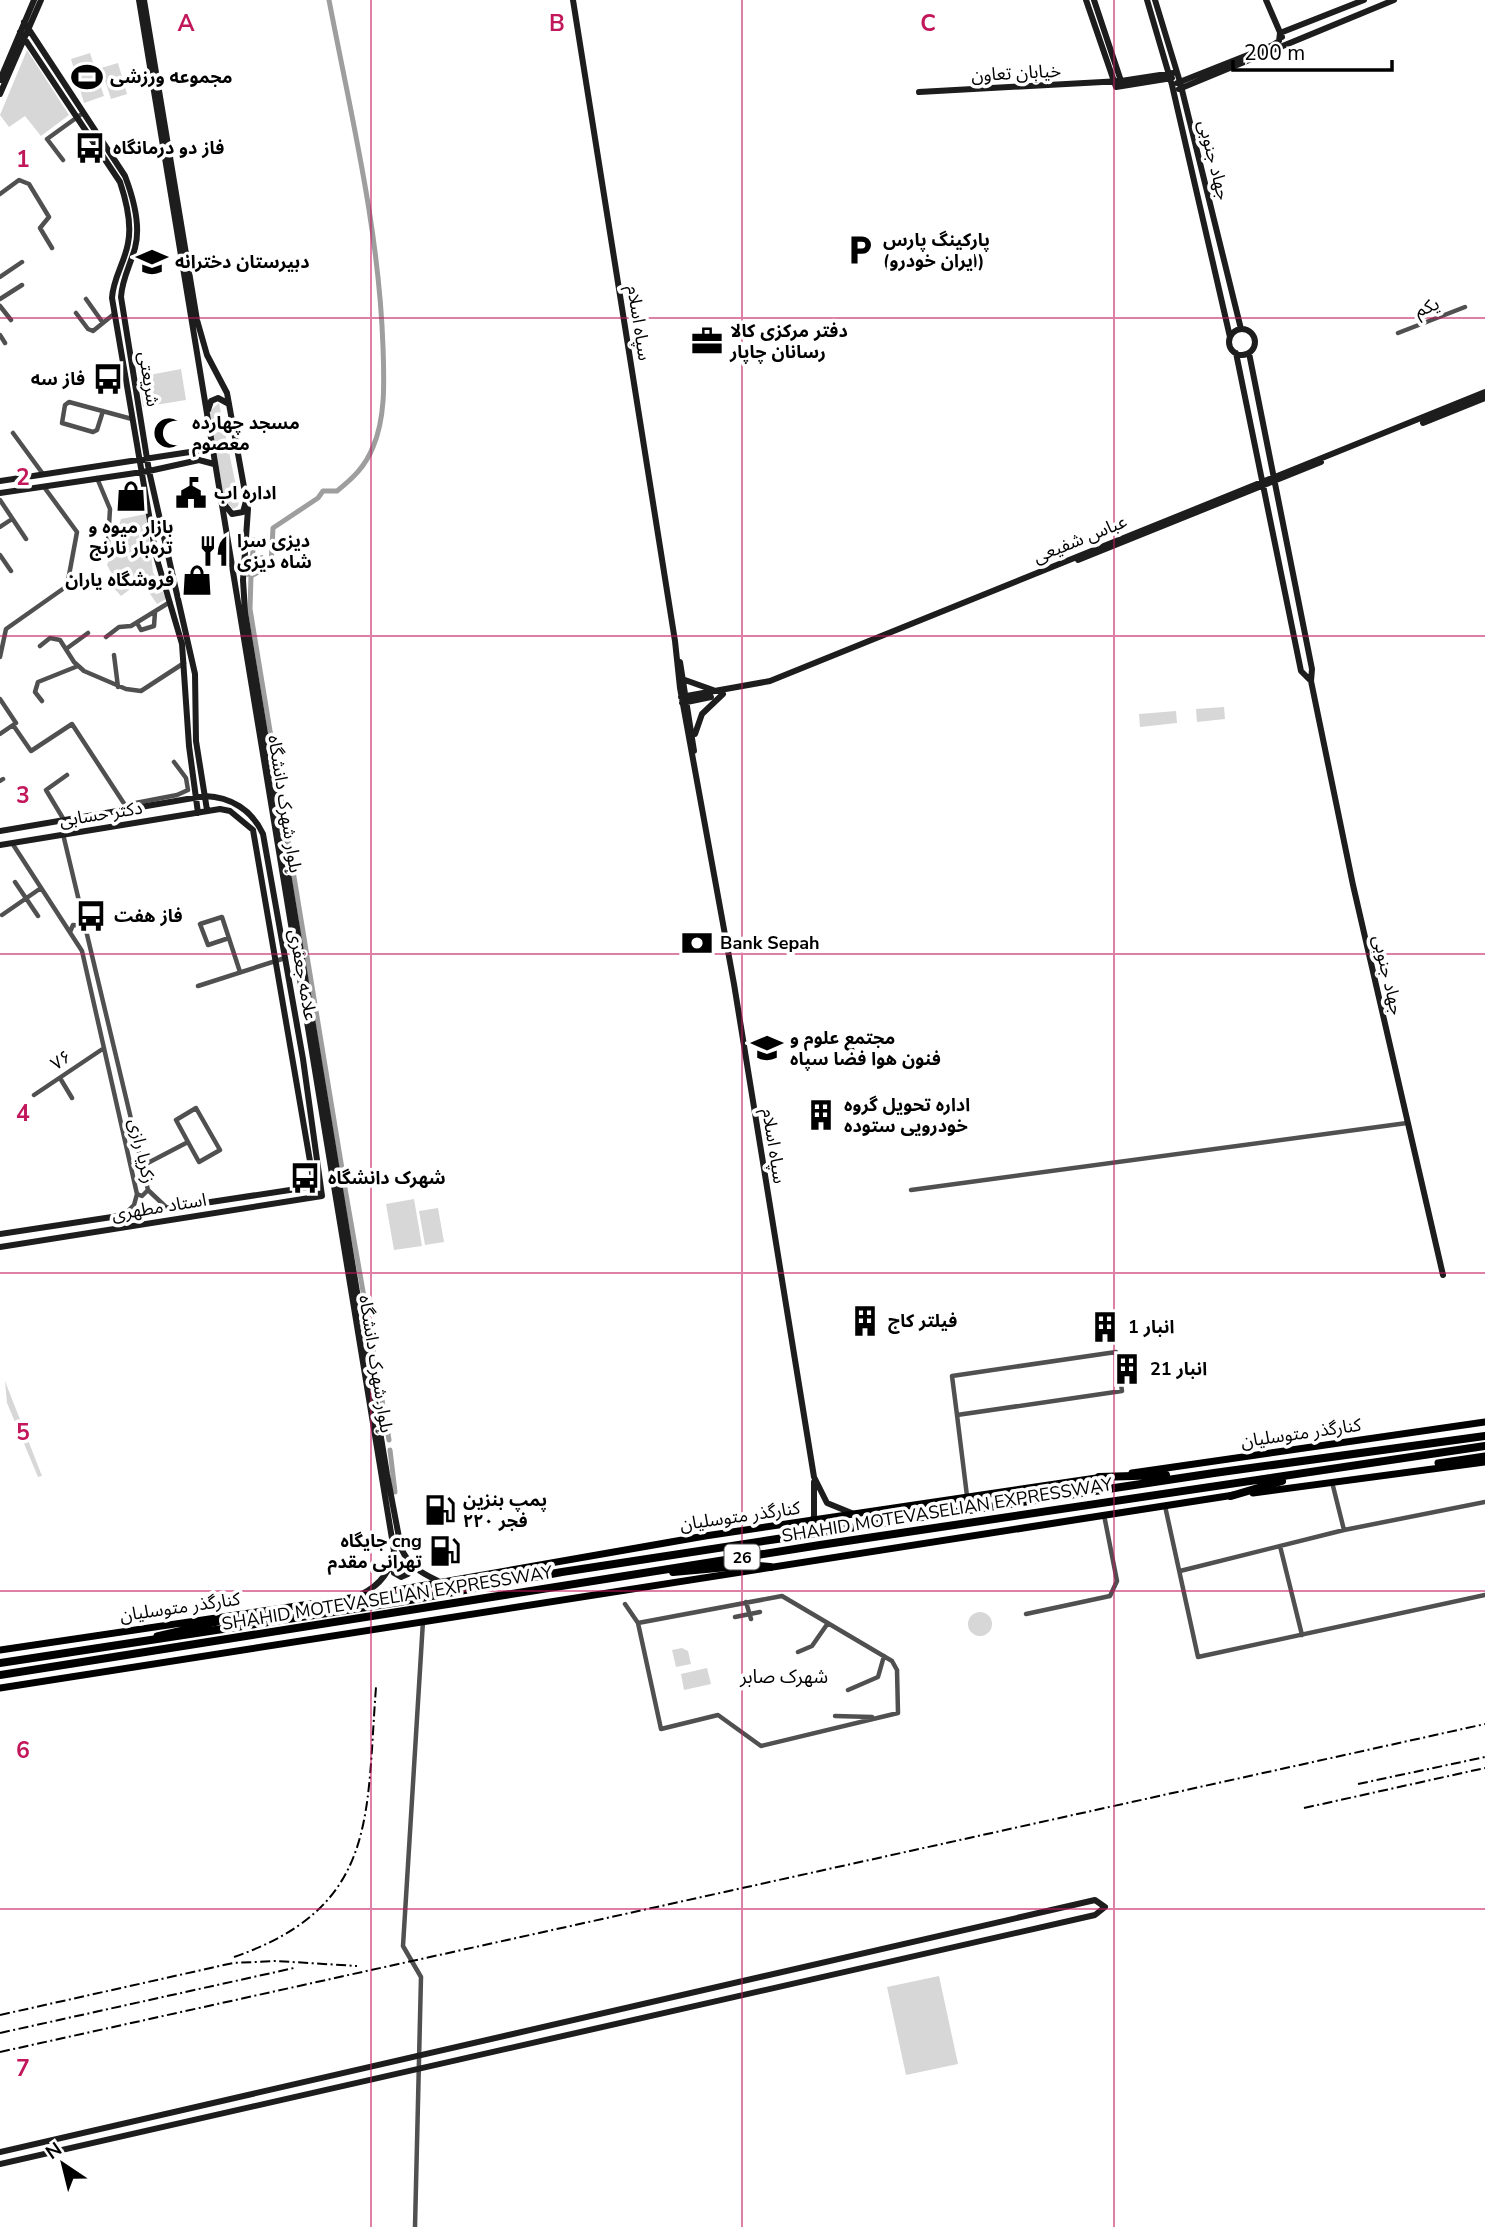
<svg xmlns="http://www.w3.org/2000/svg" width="1485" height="2227" font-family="'Nunito Sans','Noto Sans Arabic',sans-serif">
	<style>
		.green { fill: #d7d7d7 }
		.water { fill: #9e9e9e }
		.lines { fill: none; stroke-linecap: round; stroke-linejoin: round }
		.canal { stroke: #9e9e9e; stroke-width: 5 }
		.street { stroke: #505050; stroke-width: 4.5 }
		.secondary { stroke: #1d1d1d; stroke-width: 6 }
		.primary { stroke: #000; stroke-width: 7 }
		.highway { stroke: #000; stroke-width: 8 }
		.rail { stroke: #000; stroke-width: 2; stroke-dasharray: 10 3.5 2 3.5; stroke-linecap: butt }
		.grid { fill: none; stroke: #c2185b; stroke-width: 2; stroke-opacity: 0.55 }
		.labels { text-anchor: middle; stroke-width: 7; stroke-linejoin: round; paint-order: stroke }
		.shield { fill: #fff; stroke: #4c4c4c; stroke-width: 2 }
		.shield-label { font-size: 16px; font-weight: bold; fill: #000 }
		.street-label { font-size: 18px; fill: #000; stroke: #fff }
		.poi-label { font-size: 18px; font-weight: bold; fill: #000; stroke: #fff; text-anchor: start }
		.neighbourhood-label { font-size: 19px; fill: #000; stroke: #fff }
		.grid-label { font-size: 23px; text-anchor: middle; font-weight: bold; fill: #c2185b; stroke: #fff; stroke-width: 7; stroke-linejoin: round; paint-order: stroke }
	</style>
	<rect width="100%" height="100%" fill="#fff"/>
	<!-- green -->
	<path class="green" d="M27,50L69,115L41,136L25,116L9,127L0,115Z
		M90,53L104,96L84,103L71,59Z
		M118,63L127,94L111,99L101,68Z
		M181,369L186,400L143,407L139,377Z
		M219,403L239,501L238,506L233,509L224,499L210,411Z
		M146,514L153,572L166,599L157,604L141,581L121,596L112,586L115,580L107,565L121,519Z
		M1224,707L1225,719L1197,722L1196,709Z
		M1176,711L1177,723L1140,727L1139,714Z
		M414,1199L422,1246L394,1250L386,1204Z
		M438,1208L444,1242L425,1245L419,1211Z
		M5,1381L42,1476L38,1477L7,1403Z
		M968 1624a12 12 0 1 1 24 0a12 12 0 1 1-24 0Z
		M682,1648L688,1651L691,1664L676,1667L672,1650Z
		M707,1668L711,1684L684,1690L681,1674Z
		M939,1976L958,2064L906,2075L887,1987Z"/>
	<!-- water -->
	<path class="water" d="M263,555L267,573L247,577L250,557Z"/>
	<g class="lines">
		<!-- canal -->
		<path class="canal" d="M329,0C351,115 379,229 383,347C384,379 386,417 373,447C365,467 353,478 337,491H323L318,498L273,528L271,565L251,576L250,609L342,1169
			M252,561L254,540
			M343,1177L389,1440
			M390,1450L395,1492"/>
		<!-- street -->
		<path class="street" d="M63,160L47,139L83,113
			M0,194L19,180L29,184L49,217L40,228L52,248
			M0,277L22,262
			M0,299L22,285
			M86,299L103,323
			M0,306L11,320
			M76,313L88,329L93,331L114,314
			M1398,333L1465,307
			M0,335L5,343
			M103,411L97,430L93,432L62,423L65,405L69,402L132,419
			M13,433L43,474
			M97,478L110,509L107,558
			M0,500L26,539
			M0,527L12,519
			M0,555L11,571
			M137,623L141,630L154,626L155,612
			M106,637L119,627L131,626L170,602
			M40,646L50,638L60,640L74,662L84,671L126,689L141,691L184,663
			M66,649L88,633
			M114,655L118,687
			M0,657L6,629L67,586L77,532L44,487
			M0,699L16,723L0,734
			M42,701L35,692L38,682L78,666
			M13,725L31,751L72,724L125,805L177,795L188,790L186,778L174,762
			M0,781L3,779
			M64,820L46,790L67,775
			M63,834L148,1190
			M12,843L82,951L137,1194L142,1196L148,1190
			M15,882L38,916
			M2,915L41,888
			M70,932L73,925L83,926
			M229,938L208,945L200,924L222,917L240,972
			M198,986L285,958
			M60,1078L72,1098
			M34,1095L104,1048
			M142,1166L188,1142L176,1120L196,1108L220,1150L199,1162L188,1142
			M148,1190L167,1208
			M911,1190L1407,1123
			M125,1214L134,1205L137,1194
			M1116,1352L1122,1391L957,1415L952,1376Z
			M957,1415L967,1496
			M1332,1482L1344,1530
			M1165,1506L1198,1657L1485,1595
			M1280,1546L1302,1635
			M1180,1571L1344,1530L1485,1502
			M746,1602L751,1619
			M625,1604L638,1623L661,1729L718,1715L761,1746L898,1713L897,1670L892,1661L782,1596L638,1623
			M1026,1614L1110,1596L1117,1581L1104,1515
			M735,1617L760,1612
			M798,1652L812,1646L828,1623
			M848,1690L878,1677L884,1656
			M835,1716L872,1717
			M415,2227L421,1977L403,1946L423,1621"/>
		<!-- secondary -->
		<path class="secondary" d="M139,0L394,1551C391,1572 380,1585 362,1594
			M144,0L197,320L207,355L227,393L248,509L243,580L245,612L387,1474L401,1548C410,1568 422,1573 440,1582
			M573,0L675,641L680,688L734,984L814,1477L827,1503L854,1514
			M1086,0L1116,87L1172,78
			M1094,0L1121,81L1173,73
			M1147,0L1172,85L1230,337
			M1155,0L1180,82L1241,329
			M1266,0L1282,37
			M24,22L125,176C133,197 141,226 135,248C130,266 122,279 121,297L149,471L195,674L196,741L207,810
			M20,32L120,182C126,200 132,224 128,243C125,262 113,278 112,298L156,556L182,644L189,746L198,813
			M0,80L34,0
			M1177,83L1273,45L1279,41L1280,33L1364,0
			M1179,89L1394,0
			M919,92L1121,81
			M0,94L41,0
			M1229 342a13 13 0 1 1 26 0a13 13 0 1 1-26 0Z
			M1236,353L1301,671L1311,681
			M1249,353L1312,669L1311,681L1353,885L1443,1275
			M208,410L211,401L218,398L229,404
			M1423,423L1485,398
			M0,481L203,450L211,441
			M0,493L149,471L199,460L214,464
			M225,505L232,514L243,512L246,501
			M1078,560L1321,462
			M680,662L694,751
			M685,680L713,690
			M681,697L770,681L1485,392
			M682,703L711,697
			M695,734L702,714L723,694
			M0,831L205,796C231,797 252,810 263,834L303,1059L322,1196L0,1247
			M0,845L220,809L230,811L253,830L316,1196
			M0,1234L316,1186
			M810,1522L814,1517V1482
			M392,1564L394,1573L401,1577L408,1574L410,1565
			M0,2152L1095,1900L1105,1907L1095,1915L0,2164"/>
		<!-- primary -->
		<path class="primary" d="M1438,1463L1485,1456
			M1132,1473L1485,1422
			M1253,1493L1485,1462
			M157,1636L217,1622
			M0,1650L357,1597L705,1536L1103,1477
			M0,1688L1234,1495"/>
		<!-- highway -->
		<path class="highway" d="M1099,1477L1166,1475
			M1231,1496L1282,1481
			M673,1572L750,1565L770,1567
			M0,1663L399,1602L562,1572L777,1539L1214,1473L1485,1436
			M0,1675L820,1545L1485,1446"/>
		<!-- rail -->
		<path class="rail" d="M1358,1784L1485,1757
			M1304,1808L1485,1768
			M234,1957C378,1907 366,1818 376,1687
			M0,2015L233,1963L276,1961L357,1966
			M0,2033L294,1968
			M0,2052L1485,1724"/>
	</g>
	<!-- grid -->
	<path class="grid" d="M371,0V2227M742,0V2227M1114,0V2227M0,318H1485M0,636H1485M0,954H1485M0,1273H1485M0,1591H1485M0,1909H1485"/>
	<!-- icons -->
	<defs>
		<symbol id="stadium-bare" viewBox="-9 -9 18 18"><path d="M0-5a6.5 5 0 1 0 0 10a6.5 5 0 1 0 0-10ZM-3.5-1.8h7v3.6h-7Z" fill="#000" stroke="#fff" stroke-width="2.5" paint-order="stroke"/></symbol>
		<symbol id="bus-bare" viewBox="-9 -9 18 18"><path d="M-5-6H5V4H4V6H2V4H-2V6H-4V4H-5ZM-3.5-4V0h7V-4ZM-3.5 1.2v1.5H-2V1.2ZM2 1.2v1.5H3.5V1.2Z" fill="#000" stroke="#fff" stroke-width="2.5" paint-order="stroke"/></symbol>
		<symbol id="parking-bare" viewBox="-9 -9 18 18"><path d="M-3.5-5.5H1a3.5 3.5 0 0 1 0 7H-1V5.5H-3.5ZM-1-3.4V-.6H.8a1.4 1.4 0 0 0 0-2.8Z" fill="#000" stroke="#fff" stroke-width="2.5" paint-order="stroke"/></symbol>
		<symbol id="school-bare" viewBox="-9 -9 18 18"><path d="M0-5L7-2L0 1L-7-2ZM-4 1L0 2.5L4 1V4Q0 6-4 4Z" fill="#000" stroke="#fff" stroke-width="2.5" paint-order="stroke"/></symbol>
		<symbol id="office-bare" viewBox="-9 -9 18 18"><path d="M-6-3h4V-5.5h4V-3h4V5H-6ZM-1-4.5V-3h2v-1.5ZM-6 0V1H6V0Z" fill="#000" stroke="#fff" stroke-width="2.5" paint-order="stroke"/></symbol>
		<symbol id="mosque-bare" viewBox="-9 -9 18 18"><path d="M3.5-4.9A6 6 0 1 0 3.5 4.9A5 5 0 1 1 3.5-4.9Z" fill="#000" stroke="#fff" stroke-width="2.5" paint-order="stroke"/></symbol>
		<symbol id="civic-bare" viewBox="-9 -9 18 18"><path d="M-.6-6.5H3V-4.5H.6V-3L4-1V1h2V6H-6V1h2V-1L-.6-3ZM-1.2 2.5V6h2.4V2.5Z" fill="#000" stroke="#fff" stroke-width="2.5" paint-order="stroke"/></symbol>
		<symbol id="shop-bare" viewBox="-9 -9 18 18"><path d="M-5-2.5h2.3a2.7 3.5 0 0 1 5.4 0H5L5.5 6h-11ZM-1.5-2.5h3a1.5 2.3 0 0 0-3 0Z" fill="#000" stroke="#fff" stroke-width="2.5" paint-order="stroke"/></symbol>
		<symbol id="restaurant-bare" viewBox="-9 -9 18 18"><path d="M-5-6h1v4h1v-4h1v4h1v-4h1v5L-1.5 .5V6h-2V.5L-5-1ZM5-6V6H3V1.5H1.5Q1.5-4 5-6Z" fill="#000" stroke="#fff" stroke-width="2.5" paint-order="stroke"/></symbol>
		<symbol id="bank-bare" viewBox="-9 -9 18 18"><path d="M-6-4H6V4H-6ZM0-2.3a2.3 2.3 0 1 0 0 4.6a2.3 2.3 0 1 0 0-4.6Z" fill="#000" stroke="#fff" stroke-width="2.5" paint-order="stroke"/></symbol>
		<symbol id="university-bare" viewBox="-9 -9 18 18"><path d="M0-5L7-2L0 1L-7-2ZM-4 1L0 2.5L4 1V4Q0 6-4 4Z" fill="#000" stroke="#fff" stroke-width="2.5" paint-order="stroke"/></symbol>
		<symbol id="building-bare" viewBox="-9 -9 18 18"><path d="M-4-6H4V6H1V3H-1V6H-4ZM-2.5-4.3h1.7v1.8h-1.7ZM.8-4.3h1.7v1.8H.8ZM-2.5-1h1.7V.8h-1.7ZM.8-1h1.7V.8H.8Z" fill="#000" stroke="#fff" stroke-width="2.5" paint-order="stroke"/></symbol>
		<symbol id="fuel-bare" viewBox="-9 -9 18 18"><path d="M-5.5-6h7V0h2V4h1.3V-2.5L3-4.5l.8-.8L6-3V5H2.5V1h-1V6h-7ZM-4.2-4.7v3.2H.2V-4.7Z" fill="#000" stroke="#fff" stroke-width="2.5" paint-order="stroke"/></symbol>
	</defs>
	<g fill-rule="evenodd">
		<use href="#stadium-bare" x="65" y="55" width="44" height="44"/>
		<use href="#bus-bare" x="68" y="126" width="44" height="44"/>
		<use href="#parking-bare" x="838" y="228" width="44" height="44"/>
		<use href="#school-bare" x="130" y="240" width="44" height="44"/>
		<use href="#office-bare" x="685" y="319" width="44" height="44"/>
		<use href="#bus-bare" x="86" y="357" width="44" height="44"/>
		<use href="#mosque-bare" x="147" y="411" width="44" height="44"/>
		<use href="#civic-bare" x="169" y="471" width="44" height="44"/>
		<use href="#shop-bare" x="109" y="474" width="44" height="44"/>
		<use href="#restaurant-bare" x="192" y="529" width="44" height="44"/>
		<use href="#shop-bare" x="175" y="558" width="44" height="44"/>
		<use href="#bus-bare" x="69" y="894" width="44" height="44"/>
		<use href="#bank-bare" x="675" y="921" width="44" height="44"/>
		<use href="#university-bare" x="745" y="1026" width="44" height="44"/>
		<use href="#building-bare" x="799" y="1093" width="44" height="44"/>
		<use href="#bus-bare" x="283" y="1156" width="44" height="44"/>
		<use href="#building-bare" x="843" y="1299" width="44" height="44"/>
		<use href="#building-bare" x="1083" y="1305" width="44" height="44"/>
		<use href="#building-bare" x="1105" y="1347" width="44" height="44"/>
		<use href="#fuel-bare" x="418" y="1488" width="44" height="44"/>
		<use href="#fuel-bare" x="423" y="1529" width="44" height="44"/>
	</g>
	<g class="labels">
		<!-- shield labels -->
		<rect class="shield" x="724.5" y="1544.5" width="35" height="25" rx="5"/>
		<g class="shield-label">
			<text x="742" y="1563">26</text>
		</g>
		<!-- street labels -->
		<g class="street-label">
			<text transform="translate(1016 73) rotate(-3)" y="6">خیابان تعاون</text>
			<text transform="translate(1214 160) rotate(76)" y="6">جهاد جنوبی</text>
			<text transform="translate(1427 307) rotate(-21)" y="6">یکم</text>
			<text transform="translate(639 323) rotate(81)" y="6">سپاه اسلام</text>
			<text transform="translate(149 379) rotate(81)" y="6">شریعتی</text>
			<text transform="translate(1080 539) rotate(-22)" y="6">عباس شفیعی</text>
			<text transform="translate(285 804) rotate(81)" y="6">بلوار شهرک دانشگاه</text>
			<text transform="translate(101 814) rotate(-9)" y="6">دکتر حسابی</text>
			<text transform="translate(303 975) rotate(80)" y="6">علامه جعفری</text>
			<text transform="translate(1388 975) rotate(77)" y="6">جهاد جنوبی</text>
			<text transform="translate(61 1060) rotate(-34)" y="6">۷۶</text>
			<text transform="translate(774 1146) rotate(81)" y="6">سپاه اسلام</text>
			<text transform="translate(142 1151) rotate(77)" y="6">زکریا رازی</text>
			<text transform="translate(159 1207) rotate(-9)" y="6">استاد مطهری</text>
			<text transform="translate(376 1364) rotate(81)" y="6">بلوار شهرک دانشگاه</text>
			<text transform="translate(1301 1433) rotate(-8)" y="6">کنارگذر متوسلیان</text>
			<text transform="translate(947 1510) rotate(-9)" y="6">SHAHID MOTEVASELIAN EXPRESSWAY</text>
			<text transform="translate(740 1516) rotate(-8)" y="6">کنارگذر متوسلیان</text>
			<text transform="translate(387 1598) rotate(-9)" y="6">SHAHID MOTEVASELIAN EXPRESSWAY</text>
			<text transform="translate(180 1607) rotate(-8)" y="6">کنارگذر متوسلیان</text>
		</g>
		<!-- poi labels -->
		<g class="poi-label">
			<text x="110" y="83">مجموعه ورزشی</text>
			<text x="113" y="154">فاز دو درمانگاه</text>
			<text x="883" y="246">پارکینگ پارس<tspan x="883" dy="21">(ایران خودرو)</tspan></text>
			<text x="175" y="268">دبیرستان دخترانه</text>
			<text x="730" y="337">دفتر مرکزی کالا<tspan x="730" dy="21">رسانان چاپار</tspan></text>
			<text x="85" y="385" text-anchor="end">فاز سه</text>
			<text x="192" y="429">مسجد چهارده<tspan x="192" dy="21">معصوم</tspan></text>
			<text x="214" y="499">اداره اب</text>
			<text x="131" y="533" text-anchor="middle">بازار میوه و<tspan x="131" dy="21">تره‌بار نارنج</tspan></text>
			<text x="237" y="547">دیزی سرا<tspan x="237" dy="21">شاه دیزی</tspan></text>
			<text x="174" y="586" text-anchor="end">فروشگاه یاران</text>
			<text x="114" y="922">فاز هفت</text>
			<text x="720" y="949">Bank Sepah</text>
			<text x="790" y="1044">مجتمع علوم و<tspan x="790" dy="21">فنون هوا فضا سپاه</tspan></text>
			<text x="844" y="1111">اداره تحویل گروه<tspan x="844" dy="21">خودرویی ستوده</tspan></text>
			<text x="328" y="1184">شهرک دانشگاه</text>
			<text x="888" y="1327">فیلتر کاج</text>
			<text x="1128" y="1333">انبار 1</text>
			<text x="1150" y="1375">انبار 21</text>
			<text x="463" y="1506">پمپ بنزین<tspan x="463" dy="21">۲۲۰ فجر</tspan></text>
			<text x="422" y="1547" text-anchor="end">جایگاه cng<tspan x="422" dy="21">تهرانی مقدم</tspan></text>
		</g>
		<!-- neighbourhood labels -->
		<g class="neighbourhood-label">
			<text x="784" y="1683">شهرک صابر</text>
		</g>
	</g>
	<g class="grid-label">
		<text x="186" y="31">A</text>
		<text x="557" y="31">B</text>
		<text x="928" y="31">C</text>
		<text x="23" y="167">1</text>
		<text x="23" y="485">2</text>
		<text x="23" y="803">3</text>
		<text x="23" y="1121">4</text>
		<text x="23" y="1440">5</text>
		<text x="23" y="1758">6</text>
		<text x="23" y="2076">7</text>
	</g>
	<!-- north arrow -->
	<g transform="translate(63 2164) rotate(325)" stroke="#ffffff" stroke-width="5" paint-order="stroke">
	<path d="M0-5L12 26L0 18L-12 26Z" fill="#000000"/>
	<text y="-10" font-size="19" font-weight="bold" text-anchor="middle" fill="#000000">N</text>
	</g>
	<!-- scale -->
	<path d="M1233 60v10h159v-10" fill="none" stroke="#000000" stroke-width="3.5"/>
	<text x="1244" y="60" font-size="21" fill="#000000" stroke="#ffffff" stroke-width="5" paint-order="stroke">200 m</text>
</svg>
